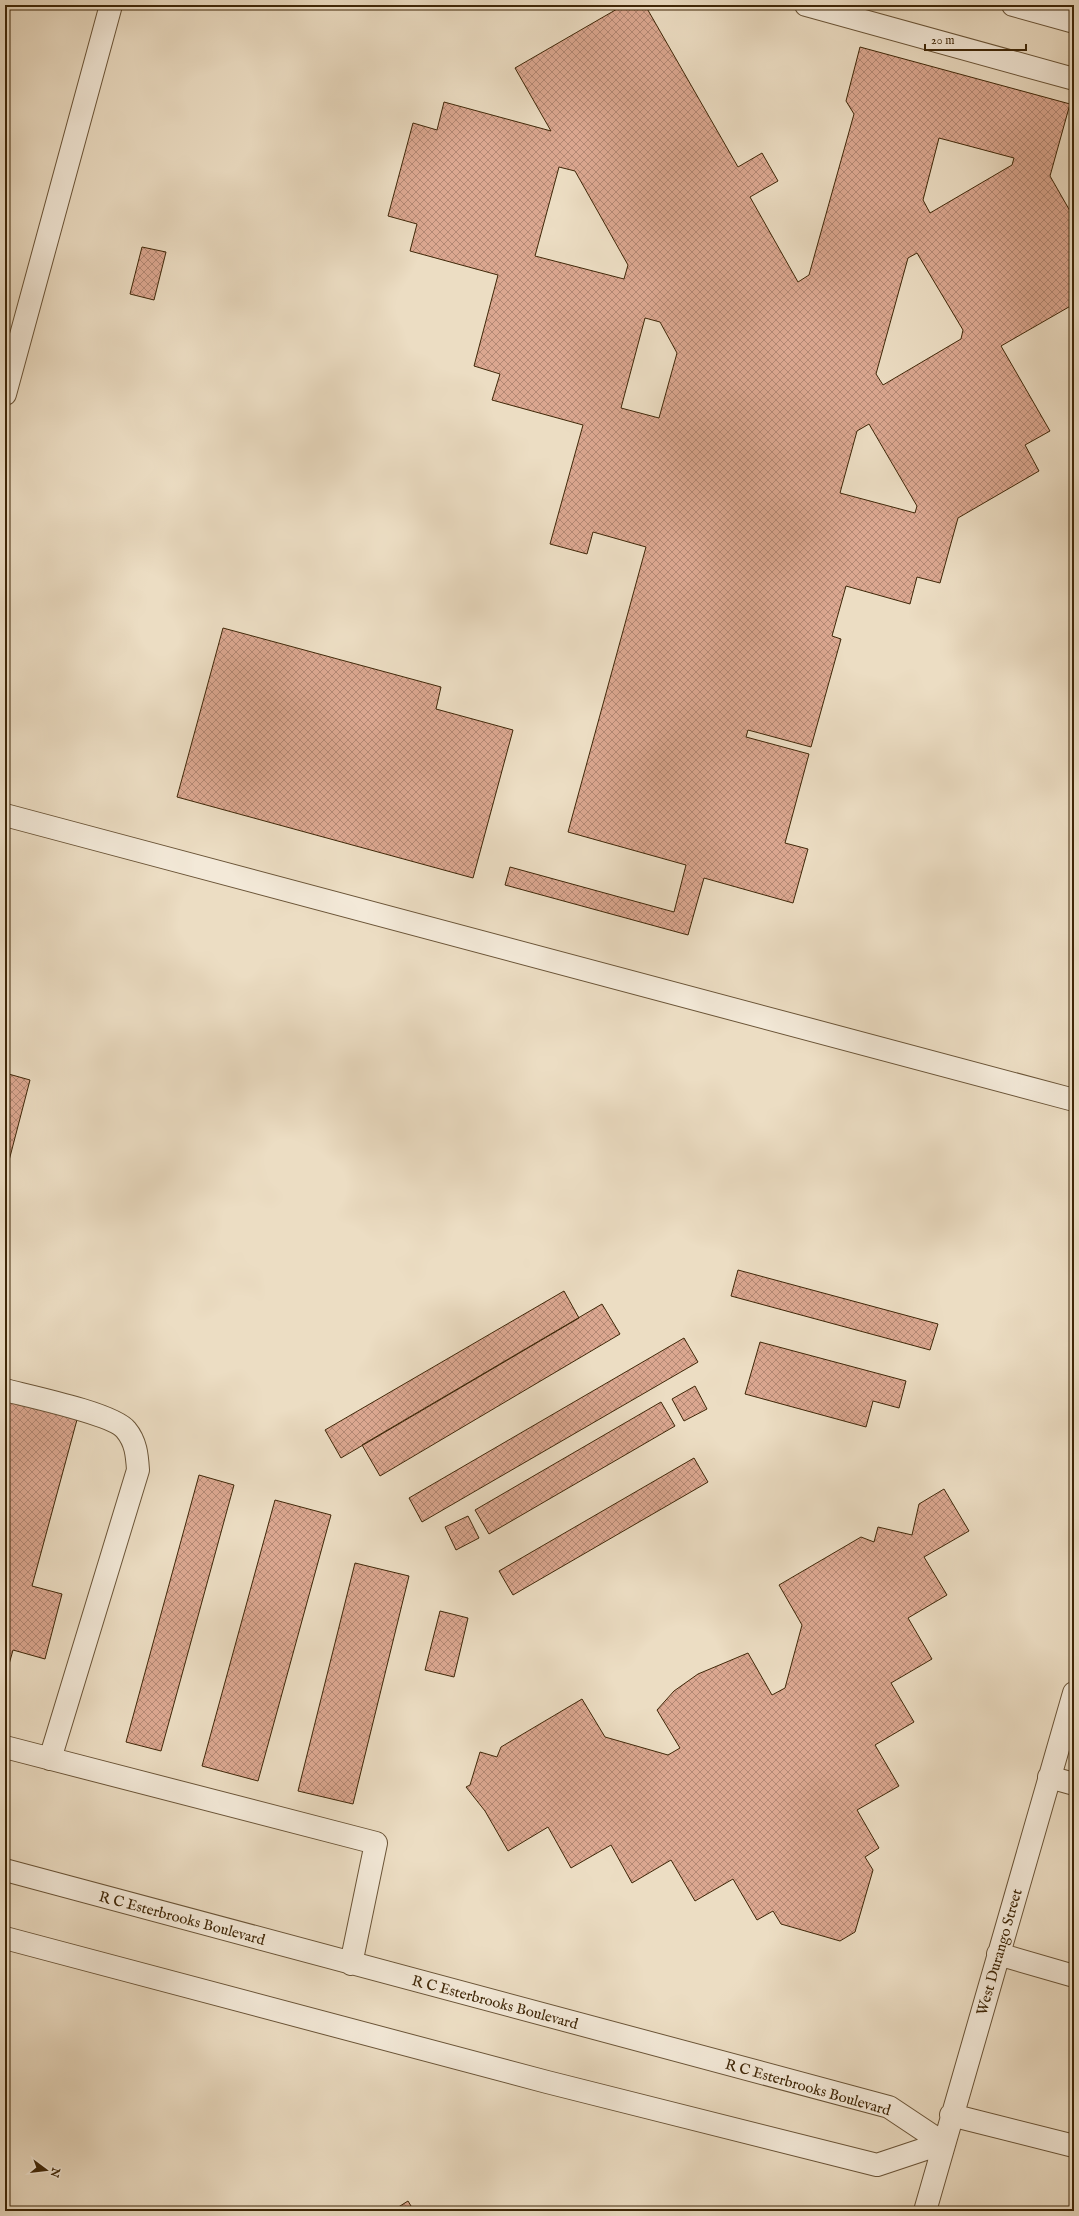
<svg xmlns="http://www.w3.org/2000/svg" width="1079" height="2216" font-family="'IM FELL English',serif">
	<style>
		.building { fill: url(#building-cross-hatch); stroke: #3f2708; fill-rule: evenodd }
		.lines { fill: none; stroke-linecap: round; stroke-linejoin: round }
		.minor-casing { stroke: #6a5437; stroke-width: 24 }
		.minor { stroke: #f3e9d8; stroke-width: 22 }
		.labels { text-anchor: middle; stroke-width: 3; stroke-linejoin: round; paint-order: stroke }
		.street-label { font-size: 15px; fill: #3f2708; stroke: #f3e9d8 }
	</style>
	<defs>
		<pattern id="building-cross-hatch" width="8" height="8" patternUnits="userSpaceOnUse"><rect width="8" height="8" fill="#dba790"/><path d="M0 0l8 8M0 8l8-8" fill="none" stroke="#b38874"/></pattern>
	</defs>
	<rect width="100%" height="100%" fill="#ecddc3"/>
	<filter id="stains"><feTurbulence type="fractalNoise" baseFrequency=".005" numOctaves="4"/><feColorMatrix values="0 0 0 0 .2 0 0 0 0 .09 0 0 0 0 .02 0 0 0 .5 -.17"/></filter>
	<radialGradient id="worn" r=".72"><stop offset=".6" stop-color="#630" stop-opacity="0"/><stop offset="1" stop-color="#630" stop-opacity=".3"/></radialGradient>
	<!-- building -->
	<path class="building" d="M624,5H645L738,167L762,153L778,181L750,197L798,282L809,275L854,114L846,101L860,47L1070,104L1050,176L1074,218V304L1001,346L1050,431L1025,445L1039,471L958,518L940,583L917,577L910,604L846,586L832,636L841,639L811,747L748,730L746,737L809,754L785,843L808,849L793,903L704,878L688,935L505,885L510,867L674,912L686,865L568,832L646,547L593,532L587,554L550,544L583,425L492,400L500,374L474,366L498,275L410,251L417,224L388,216L413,123L437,130L444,102L551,131L515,68ZM939,138L1014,158L1012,165L930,213L923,200ZM559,167L575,171L628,265L624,279L535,256ZM917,253L963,330L961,339L883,385L876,374L908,258ZM645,318L660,322L677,353L659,418L621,408ZM869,424L917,506L915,513L840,493L857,431Z
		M142,247L166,252L154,300L130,294Z
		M223,628L441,687L436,709L513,730L473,878L177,797Z
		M5,1073L30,1080L5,1176Z
		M738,1270L938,1324L930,1350L731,1296Z
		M564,1291L579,1318L341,1458L325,1430Z
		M602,1304L620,1334L380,1476L362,1445Z
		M684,1338L698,1362L422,1522L409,1498Z
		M760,1342L906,1381L899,1408L873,1401L866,1427L745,1394Z
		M695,1386L707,1409L684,1421L672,1399Z
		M5,1397L78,1416L32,1586L62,1594L45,1659L13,1650L8,1668H5Z
		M661,1402L675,1426L489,1534L475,1510Z
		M694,1458L708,1482L513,1595L499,1571Z
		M199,1475L234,1485L161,1751L126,1742Z
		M944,1489L969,1531L924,1557L947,1595L908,1618L932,1659L891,1683L914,1722L875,1745L899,1786L857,1810L879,1848L865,1857L873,1870L855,1932L840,1941L781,1924L773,1911L757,1920L733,1879L695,1901L671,1860L632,1883L611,1845L571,1868L548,1827L508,1851L485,1811L466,1787L470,1785L480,1752L497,1757L501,1747L582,1699L605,1737L668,1755L680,1748L657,1710L674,1691L698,1674L748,1653L772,1695L785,1688L802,1625L779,1585L861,1537L874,1542L878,1527L912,1535L919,1504Z
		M275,1500L331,1515L258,1781L202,1766Z
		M468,1516L479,1538L456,1550L445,1527Z
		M355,1563L409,1576L353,1804L298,1791Z
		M440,1611L468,1618L454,1677L425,1670Z
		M408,2201L414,2211H392Z"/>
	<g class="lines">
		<defs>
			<path id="minor" d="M806,5L1074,79
				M1013,5L1074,22
				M5,394L111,5
				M5,815L1074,1100
				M5,1390C28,1396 114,1414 126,1430C136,1442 137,1455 138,1470L50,1759
				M5,1747L376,1843L351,1964
				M1049,1777L1074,1784
				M5,1870L889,2107L943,2143
				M5,1938L547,2082L877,2165L943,2143
				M998,1954L1074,1976
				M951,2115L1074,2146
				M925,2211L1074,1693"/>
		</defs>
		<!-- minor casing -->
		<use href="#minor" class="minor-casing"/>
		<!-- minor -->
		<use href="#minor" class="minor"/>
	</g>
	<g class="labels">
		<!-- street labels -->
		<g class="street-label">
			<text transform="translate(182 1918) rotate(15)" y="5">R C Esterbrooks Boulevard</text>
			<text transform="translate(999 1952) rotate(-74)" y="5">West Durango Street</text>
			<text transform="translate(495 2002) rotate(15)" y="5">R C Esterbrooks Boulevard</text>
			<text transform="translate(808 2087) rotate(16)" y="5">R C Esterbrooks Boulevard</text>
		</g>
	</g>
	<!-- margin -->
	<rect width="1079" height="2216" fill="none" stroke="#ecddc3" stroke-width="20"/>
	<rect x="6" y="6" width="1067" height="2204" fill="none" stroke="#3f2708" stroke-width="2"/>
	<rect x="10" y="10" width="1059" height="2196" fill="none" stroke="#3f2708"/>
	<!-- north arrow -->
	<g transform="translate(46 2170) rotate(105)" stroke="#f3e9d8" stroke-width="3" paint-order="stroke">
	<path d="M0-3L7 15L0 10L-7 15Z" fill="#3f2708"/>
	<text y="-6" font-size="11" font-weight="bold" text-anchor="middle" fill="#3f2708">N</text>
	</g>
	<!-- scale -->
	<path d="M925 44v6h101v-6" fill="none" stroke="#3f2708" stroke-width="2"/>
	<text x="931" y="44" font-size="12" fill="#3f2708" stroke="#f3e9d8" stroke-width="3" paint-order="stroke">20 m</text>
	<rect width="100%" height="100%" filter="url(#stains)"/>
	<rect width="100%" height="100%" fill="url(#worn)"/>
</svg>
